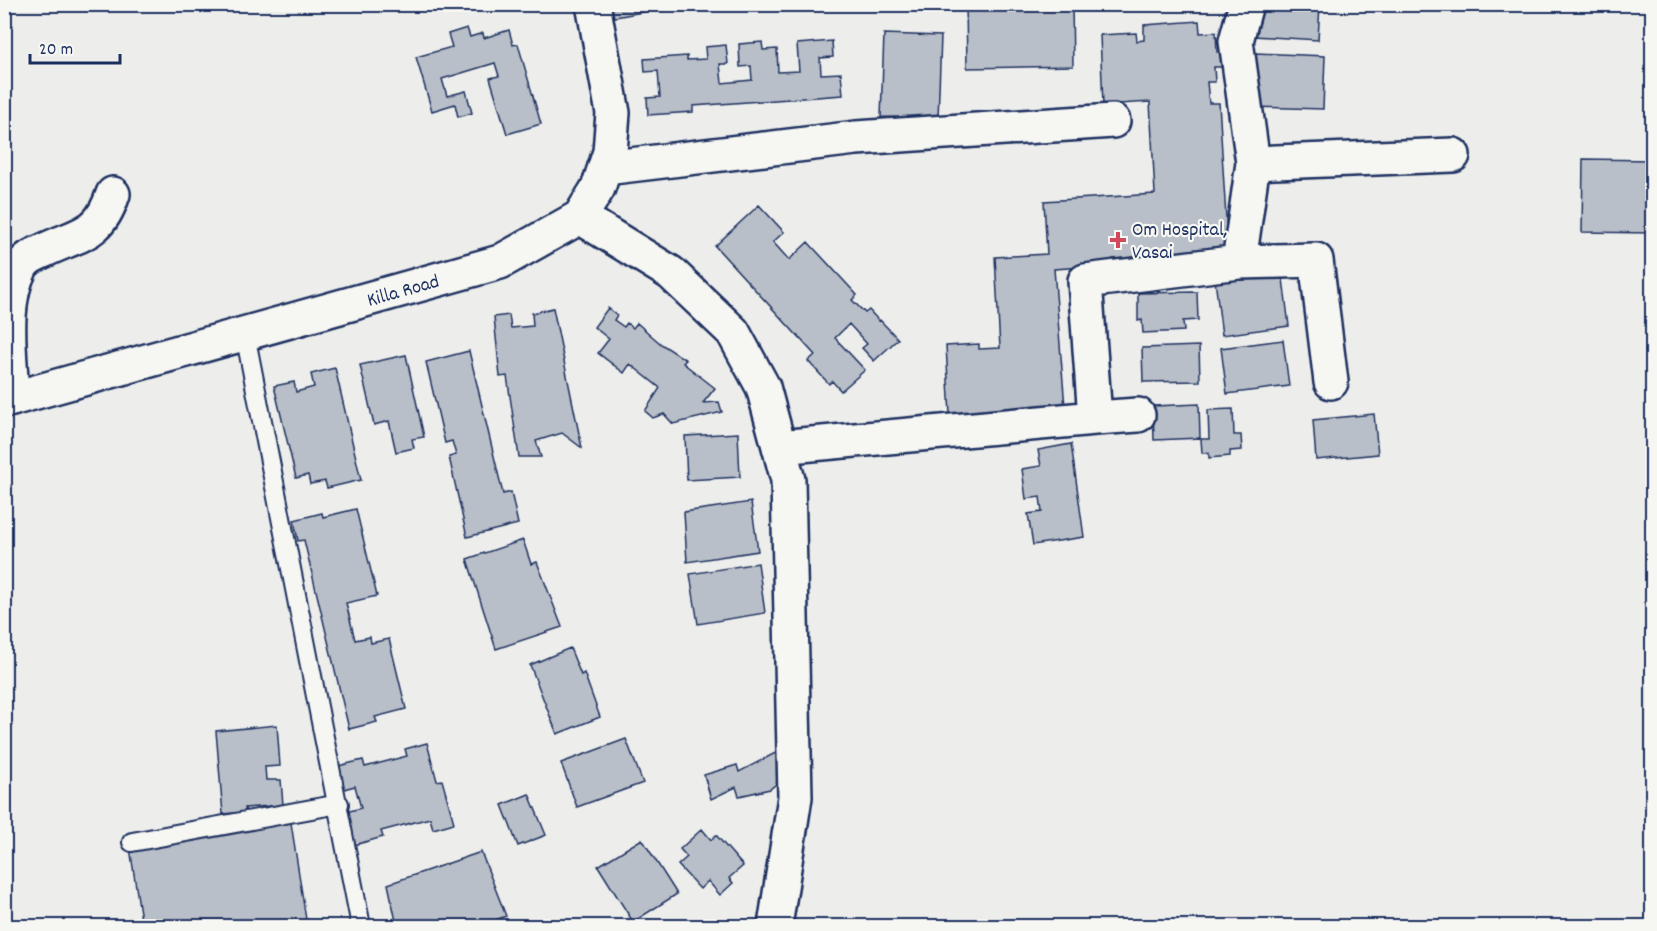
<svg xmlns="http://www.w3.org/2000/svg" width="1657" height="931" font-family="Dekko,sans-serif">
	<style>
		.building { fill: #b9bfc8; stroke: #1b2f5e; stroke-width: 1.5 }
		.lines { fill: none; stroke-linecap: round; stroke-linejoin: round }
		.service-casing { stroke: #1b2f5e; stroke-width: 22 }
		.minor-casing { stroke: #1b2f5e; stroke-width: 38 }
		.secondary-casing { stroke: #1b2f5e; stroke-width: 38 }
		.service { stroke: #f6f6f2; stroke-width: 18 }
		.minor { stroke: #f6f6f2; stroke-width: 33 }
		.secondary { stroke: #f6f6f2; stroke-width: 33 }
		.poi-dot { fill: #d1495b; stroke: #f6f6f2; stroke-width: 2 }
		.labels { text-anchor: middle; stroke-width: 4.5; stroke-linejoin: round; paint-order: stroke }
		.poi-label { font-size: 20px; fill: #1b2f5e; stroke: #f6f6f2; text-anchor: start }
		.street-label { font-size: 20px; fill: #1b2f5e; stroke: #f6f6f2 }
	</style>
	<rect width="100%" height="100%" fill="#edeeec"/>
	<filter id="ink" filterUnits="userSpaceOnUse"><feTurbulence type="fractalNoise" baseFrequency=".0167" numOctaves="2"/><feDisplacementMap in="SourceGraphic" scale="12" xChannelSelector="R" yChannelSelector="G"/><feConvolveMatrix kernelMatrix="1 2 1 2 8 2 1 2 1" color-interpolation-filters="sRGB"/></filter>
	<g filter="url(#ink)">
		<!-- building -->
		<path class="building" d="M602,4H653L654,10L604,19Z
			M966,4H1072L1073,66L967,68Z
			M1255,4H1320L1318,40L1253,36Z
			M1199,21L1200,33L1216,32L1217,52L1224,51L1225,67H1214L1215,82H1207L1209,103H1219L1228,251L1113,259V265L1054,269L1065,407L950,415L946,346L979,344V349L1000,348L995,257L1047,254L1044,201L1155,194L1150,102L1103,105L1100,35L1136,33L1137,41L1144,40V25Z
			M467,28L470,37L483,33L484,38L509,30L513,45L518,44L541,124L507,134L490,78L499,76L495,63L442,79L447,96L466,91L472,113L458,117L455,104L432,111L416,57L452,47L448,34Z
			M884,34L941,36L938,119L881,117Z
			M832,41L833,57L820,58L821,74L841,73L843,95L693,106V112L648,115L647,98L660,97L658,71L645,72L644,59L687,56V60L706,59L705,47L726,45L728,64H720L722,83L752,80L751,66L740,67L739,44L762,42L763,50L777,49L778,72L799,71L797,44Z
			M1255,53L1325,56L1323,109L1253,107Z
			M1583,159L1652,160V233L1582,232Z
			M759,205L784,232L773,242L789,260L808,242L857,295L852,300L865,313L869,310L879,321L880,320L898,339L874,361L862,348L867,344L849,324L835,338L865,370L841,391L832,381L829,384L808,361L815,355L715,246Z
			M1282,271L1289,326L1222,335L1215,280Z
			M1197,292L1198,320L1183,321L1184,331L1143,333L1142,320L1138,321V293Z
			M553,308L582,448L562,433L536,441L541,457H519L507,376L500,377L494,317L509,315L511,328L533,326L532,313Z
			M608,308L617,315L614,320L624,327L627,323L633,328L637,323L661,344L686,360L683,363L715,388L703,403L719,402L722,412L673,424L664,414L653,418L645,411L660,388L630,364L624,373L598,353L609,339L594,327Z
			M1283,340L1289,386L1227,394L1221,348Z
			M1199,346L1200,381L1143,382L1142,348Z
			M469,351L503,494L511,492L518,524L467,537L449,457L456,455L452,441L445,443L426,362Z
			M406,355L424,437L412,439L414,448L396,452L389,421L374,425L360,365Z
			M335,368L361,480L327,488L325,481L310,484L308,475L296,478L274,386L294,382L296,392L314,387L311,374Z
			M1199,404L1200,438L1154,440L1153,406Z
			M1233,409L1234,435H1241L1242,450L1230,451V456L1209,458V453H1202L1201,439H1209L1208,410Z
			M1374,414L1378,454L1316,460L1313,420Z
			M738,433L740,477L687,480L685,436Z
			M1071,444L1084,537L1033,545L1028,514L1042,512L1040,497L1026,499L1022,469L1041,466L1038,450Z
			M751,502L758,551L687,562L684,512Z
			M356,509L377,596L346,603L355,640L370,637L371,643L389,639L406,709L375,717L377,722L349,729L304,540L298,541L294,520L322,513L323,517Z
			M523,540L531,564L537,562L562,627L496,649L467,559Z
			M758,563L765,613L698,624L690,574Z
			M570,648L581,675L584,673L600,717L557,734L530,665Z
			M277,725L280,766L265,767L266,780H281L283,805L245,808L246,812L223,814L216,731Z
			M626,739L643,783L577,807L561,763Z
			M427,743L437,781L442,780L454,823L433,829L430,818L381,831L383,837L354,845L346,812L361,808L355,786L340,790L334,767L363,760L365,767L407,756L405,749Z
			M783,749L793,770L770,789L739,796L736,787L711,799L704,775L737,765L739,772Z
			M529,794L546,835L518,846L502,805Z
			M291,823L307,926H142L130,848Z
			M702,829L711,840L716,835L743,866L729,878L733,883L720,895L708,881L700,889L678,865L687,857L680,849Z
			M642,839L677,894L633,922L598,866Z
			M481,852L506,916L480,926H397L388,884Z"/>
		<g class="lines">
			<defs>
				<path id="service" d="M245,334L361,926
					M132,842L339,804"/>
				<path id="minor" d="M1253,163L1453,155
					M605,168L856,138L1113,121
					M580,217L671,273L733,332L763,387L788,480L795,797L775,926
					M1239,262L1253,163L1236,41L1246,4
					M12,399C11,358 1,305 21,267C26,258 34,255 43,251C79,233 99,237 113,194
					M1095,418L1138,415
					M779,447L1095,418L1085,281L1239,262L1316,260L1331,382"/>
				<g id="secondary">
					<path id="s1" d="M4,401L500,262L580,217L598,188L610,152L613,113L593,4"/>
				</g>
			</defs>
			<!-- service casing -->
			<use href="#service" class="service-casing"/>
			<!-- minor casing -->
			<use href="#minor" class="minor-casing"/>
			<!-- secondary casing -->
			<use href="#secondary" class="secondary-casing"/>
			<!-- service -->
			<use href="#service" class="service"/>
			<!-- minor -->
			<use href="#minor" class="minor"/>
			<!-- secondary -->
			<use href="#secondary" class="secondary"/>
		</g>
	</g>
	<!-- markers -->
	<path class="poi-dot" d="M1115 231h6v6h6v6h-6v6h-6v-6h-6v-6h6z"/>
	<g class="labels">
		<!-- poi labels -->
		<g class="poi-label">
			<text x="1132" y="235">Om Hospital,<tspan x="1132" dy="23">Vasai</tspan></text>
		</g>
		<!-- street labels -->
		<g class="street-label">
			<text dy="7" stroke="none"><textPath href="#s1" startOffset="414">Killa Road</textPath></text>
		</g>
	</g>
	<!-- margin -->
	<rect width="1657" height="931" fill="none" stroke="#f6f6f2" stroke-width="24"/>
	<rect x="12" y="12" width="1633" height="907" fill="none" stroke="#1b2f5e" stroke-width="2" filter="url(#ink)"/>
	<!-- scale -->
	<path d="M30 54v9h90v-9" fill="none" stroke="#1b2f5e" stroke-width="3"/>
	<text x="39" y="54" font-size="18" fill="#1b2f5e" stroke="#f6f6f2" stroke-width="4.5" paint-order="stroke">20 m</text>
</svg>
